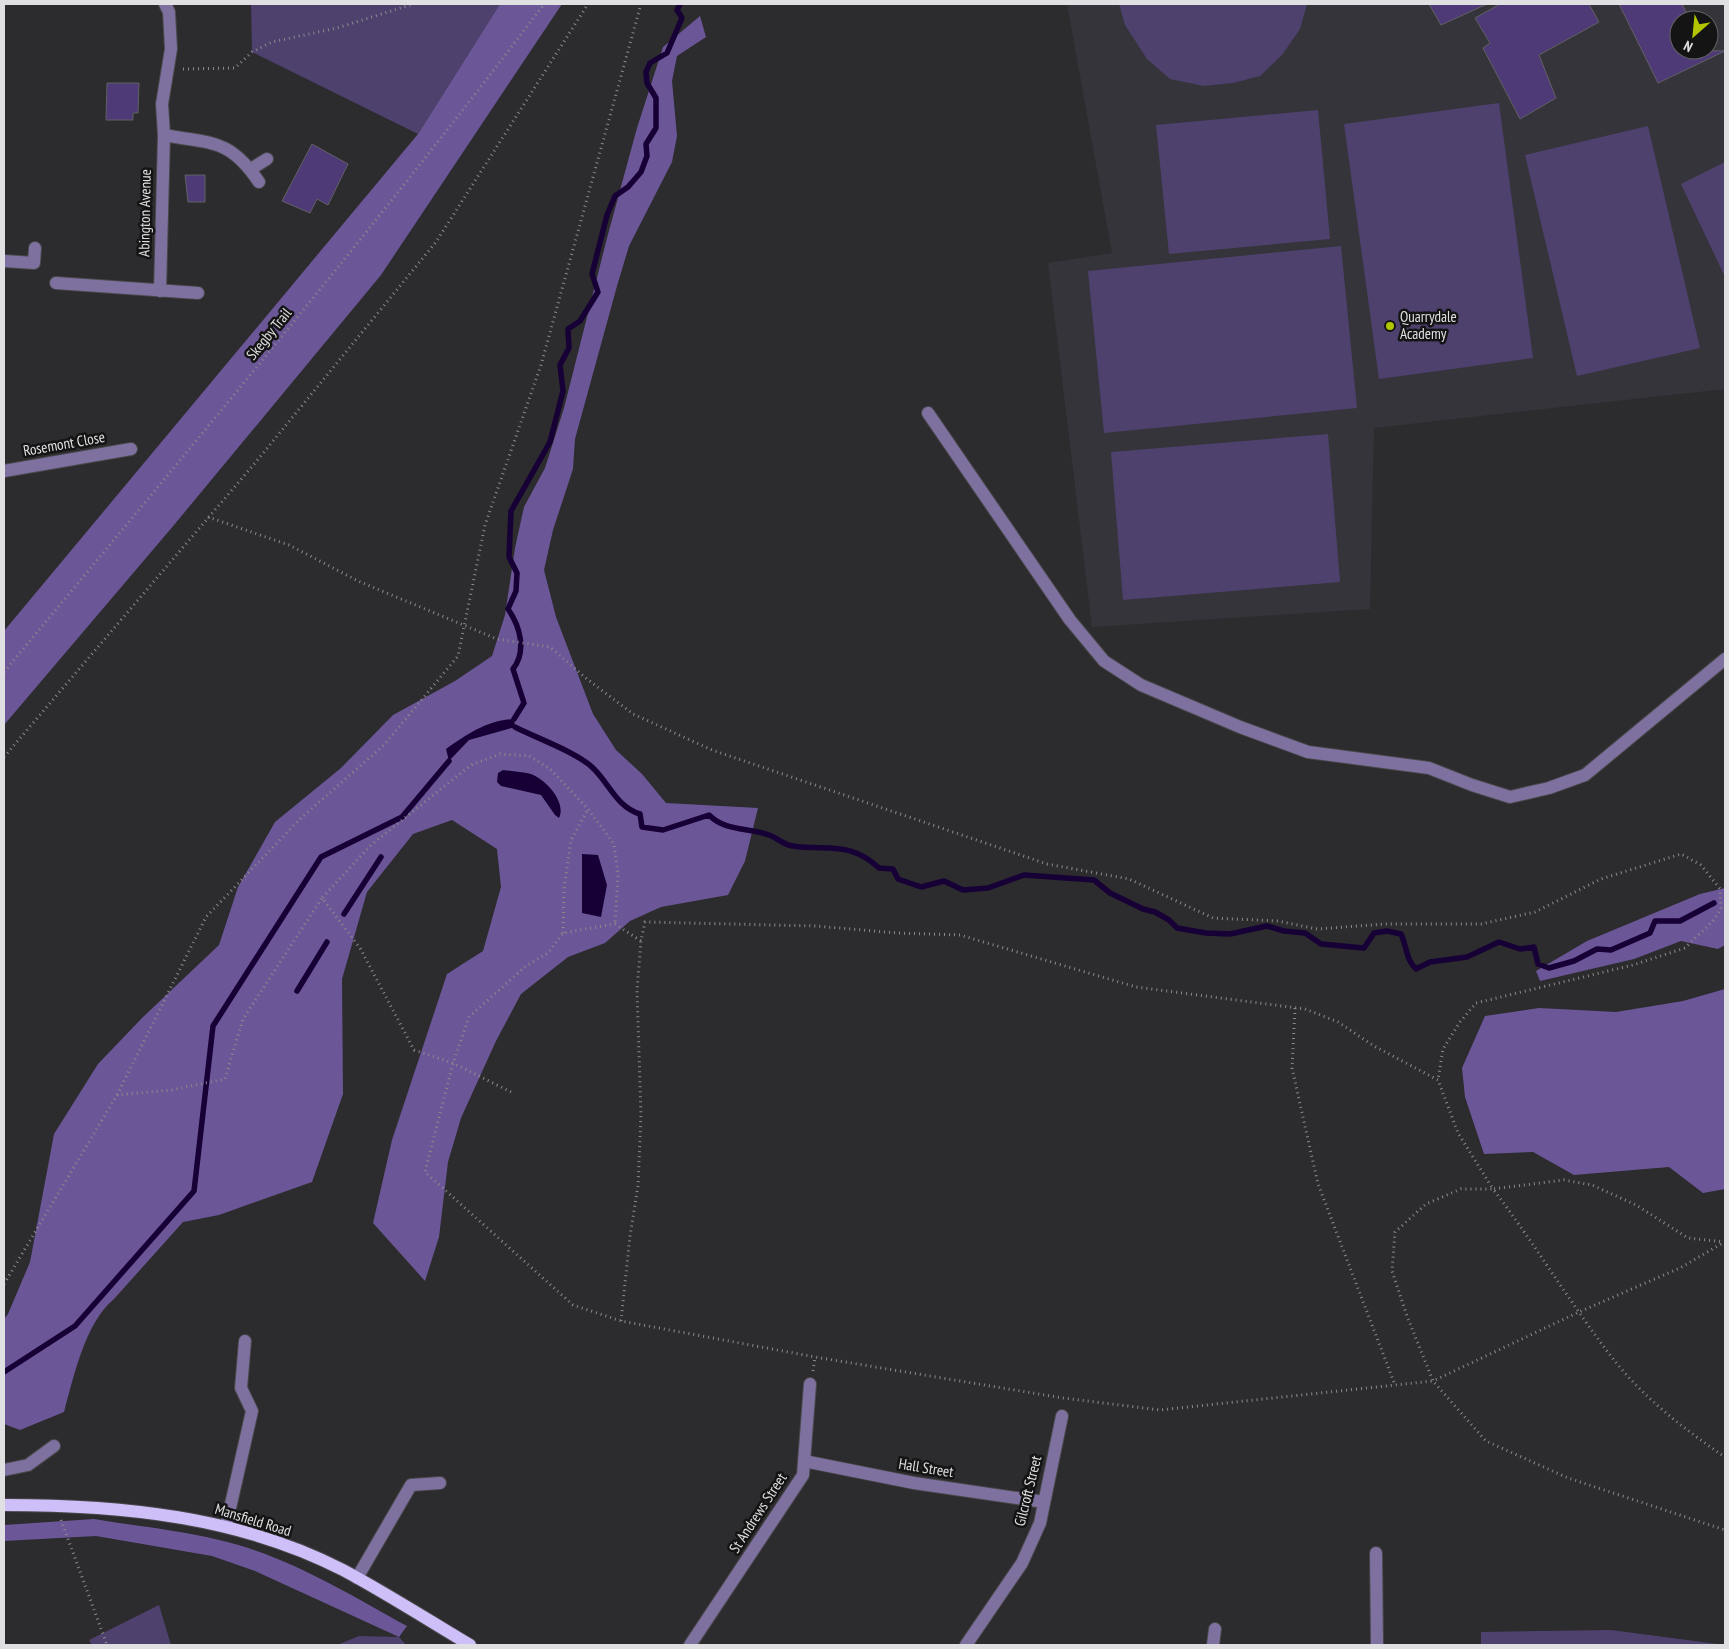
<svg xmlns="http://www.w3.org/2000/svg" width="1729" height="1649" font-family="'PT Sans Narrow',sans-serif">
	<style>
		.built { fill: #35343b; fill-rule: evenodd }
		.green { fill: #4e416d }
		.forest { fill: #6b5797 }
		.water { fill: #170035 }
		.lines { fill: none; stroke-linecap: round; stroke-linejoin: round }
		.stream { stroke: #170035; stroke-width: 5.5 }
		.building { fill: #4e3a77; stroke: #616063 }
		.minor-casing { stroke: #49484b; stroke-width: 14 }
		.major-casing { stroke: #49484b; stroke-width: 14 }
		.path { stroke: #8b8a8c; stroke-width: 3; stroke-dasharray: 1 4; stroke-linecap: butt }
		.minor { stroke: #7e71a0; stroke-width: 12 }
		.major { stroke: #cebff9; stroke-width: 12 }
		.poi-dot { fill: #b1c500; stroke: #141415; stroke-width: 2 }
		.labels { text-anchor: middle; stroke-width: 5; stroke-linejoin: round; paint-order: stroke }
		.street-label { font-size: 15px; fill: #e0dfe1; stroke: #141415 }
		.poi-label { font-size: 15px; fill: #e0dfe1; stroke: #141415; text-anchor: start }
	</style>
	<rect width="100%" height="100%" fill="#2c2b2e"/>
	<!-- built -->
	<path class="built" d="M1067,4H1725V389L1374,428L1370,609L1092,627L1048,263L1112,253ZM1679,20H1709V50H1679Z"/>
	<!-- green -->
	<path class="green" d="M251,4H500L418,134L252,52Z
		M1119,4H1307L1300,29L1282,55L1260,76L1233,83L1204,86L1170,79L1147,59L1125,25Z
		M1499,103L1533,358L1379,379L1344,124Z
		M1318,110L1330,239L1169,254L1156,125Z
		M1648,126L1700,348L1577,376L1525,155Z
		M1725,162V277L1681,184Z
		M1341,246L1357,408L1104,433L1088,271Z
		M1328,434L1340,582L1123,600L1111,452Z
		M159,1605L171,1645H92L89,1640Z
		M1611,1630L1725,1645H1481V1632Z
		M359,1636L399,1637L406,1645H337Z"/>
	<!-- forest -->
	<path class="forest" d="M500,4H562L381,275L174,525L4,725V631L418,134Z
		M700,16L706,37L677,56L672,81L677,136L672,162L629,246L617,286L575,439L573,469L553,530L544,570L556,617L593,714L616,750L642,774L666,803L758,808L745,861L728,895L661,907L630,921L605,943L568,957L521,994L496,1041L461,1118L448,1162L439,1237L425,1281L373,1223L392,1140L447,974L483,951L501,887L497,849L452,820L413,834L367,892L342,979L343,1094L312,1182L219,1215L183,1222L114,1299C85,1323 74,1376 64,1412L20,1430L4,1424V1319L8,1314L30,1262L54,1134L98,1064L142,1018L219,945L238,887L275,822L341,768L393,715L455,681L492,656L505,615L515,548L524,507L545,468L564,408L607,238L637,128L663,47Z
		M1725,888V945L1718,949L1681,941L1634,959L1540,981L1536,971L1587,941L1700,894Z
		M1725,989V1189L1703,1193L1669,1167L1574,1175L1533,1152L1484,1154L1465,1097L1462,1068L1485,1016L1539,1008L1616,1012L1683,1001Z
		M94,1519C136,1526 178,1530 219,1540C286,1555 347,1593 407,1626L399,1637L255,1571L212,1556L96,1536L4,1541V1525Z"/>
	<!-- water -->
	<path class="water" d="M514,719L515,727L469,740L449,761L446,749C467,734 488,720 514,719Z
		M503,770C512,771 522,772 531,774C545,779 567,802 559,818L555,815L541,795L501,786L497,782L498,773Z
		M582,854L598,855L607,885L601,917L582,913Z"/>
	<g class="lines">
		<!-- stream -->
		<path class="stream" d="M514,719L524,703L513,669C527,651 520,626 508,609L516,591L517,573L509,557L511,511L550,442L563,391L560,365L569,348L568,329L580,321L598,292L592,274L607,215L615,196L628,187L641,172L647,156L646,144L656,128V98L647,83L646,72L650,63L667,53L682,18L677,10L680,4
			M515,727C536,738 579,753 594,769C610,785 617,807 640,814L642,827L663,830L709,815C726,832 748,827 769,835C778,838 783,845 793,846C829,851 850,841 879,868L893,869L898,879L921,887L944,881L963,890L988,888L1024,875L1094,880L1110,893L1143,909L1155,912L1169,920L1177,928L1206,933L1230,934L1267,926L1284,931L1305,933L1321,944L1364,948L1374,933L1387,931L1401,934C1407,947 1406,960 1416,969L1430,962L1467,957L1499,942L1520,949L1534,947L1538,964L1549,968L1574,961L1597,949L1611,950L1650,933L1655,921H1680L1714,903
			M344,914L381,857
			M297,991L327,942
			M4,1372L75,1326L194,1191L213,1026L321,857L402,817L449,761"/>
	</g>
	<!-- building -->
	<path class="building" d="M1429,4H1487L1441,25Z
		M1500,4H1589L1599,22L1539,55L1556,98L1520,119L1483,48L1490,43L1475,18Z
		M1619,4H1682L1690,20H1679V50L1725,51L1658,83Z
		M107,83H139L138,113H133V120H106Z
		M312,144L348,164L328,205L317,199L310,213L282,201Z
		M185,175H205V202H188Z"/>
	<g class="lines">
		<defs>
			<path id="minor" d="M164,135C212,144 229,138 259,182
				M251,169L267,159
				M4,261L34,263L35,248
				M56,283L198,293
				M160,291L164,135L162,104L171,49L169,12L165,4
				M928,413L1070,620L1104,661L1141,685L1240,727L1308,752L1429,768L1472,785L1510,797L1549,788L1585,775L1725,659
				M4,471L131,449
				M804,1461L914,1483L1044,1502
				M4,1470L28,1465L54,1446
				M226,1526L252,1411L241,1388L245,1341
				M1376,1553L1377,1645
				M357,1578L411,1485L440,1483
				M690,1645L803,1475L810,1384
				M966,1645L1022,1563L1040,1523L1062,1416
				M1213,1645L1215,1629"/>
			<path id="major" d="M4,1505C120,1505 238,1516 343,1570C386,1593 428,1620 470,1645"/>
		</defs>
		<!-- minor casing -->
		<use href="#minor" class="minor-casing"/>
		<!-- major casing -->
		<use href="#major" class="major-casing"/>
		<!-- path -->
		<path class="path" d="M183,69L235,68L252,52L272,42L337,28L413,4
			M208,517L289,545L358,581L497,639L550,647L587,679L633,714L712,750L1047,864L1129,879L1213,918L1278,921L1317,929L1385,924H1481L1535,912L1601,879L1681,854L1701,865L1720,889L1721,909L1713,921L1685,948L1633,965L1476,1003L1460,1022L1443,1049L1438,1080
			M4,672C187,452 371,233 544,4
			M4,757L255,463L436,242L588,4
			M563,933L564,889L571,840L588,809
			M1295,1008L1292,1068L1318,1184L1395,1385
			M511,1092L453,1063L414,1050L360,948L322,898L371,845L471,765L500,754L529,756L550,769L588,809L614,844L618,874L615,924
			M117,1095L206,917L300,819L384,745L458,656L485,525L541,365L641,4
			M1725,1242L1688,1238L1636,1205L1592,1185L1564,1180L1493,1189L1458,1133L1438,1080L1374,1046L1338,1022L1305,1009L1136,987L960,935L897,933L816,926L645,922L641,941L615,924L563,933L548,953L526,966L469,1017L453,1063L425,1172L573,1305L621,1321L815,1357L1063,1398L1160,1410L1433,1381L1486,1441L1568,1478L1725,1530
			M1721,1244L1680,1268L1579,1312L1433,1381L1407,1316L1392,1271L1395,1232L1426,1204L1461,1189H1493C1535,1244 1571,1305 1614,1360C1644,1398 1685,1430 1725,1457
			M4,1284L117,1095L171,1090L225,1079L243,1019L322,898
			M621,1321L630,1236L638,1186L641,1116L637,990L641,941
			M813,1371L815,1357
			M61,1520L107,1645"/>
		<!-- minor -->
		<use href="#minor" class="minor"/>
		<!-- major -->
		<use href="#major" class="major"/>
	</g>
	<!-- markers -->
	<circle class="poi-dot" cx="1390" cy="326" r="5"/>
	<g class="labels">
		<!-- street labels -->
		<g class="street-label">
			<text transform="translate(145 213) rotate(-89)" y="5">Abington Avenue</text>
			<text transform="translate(269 334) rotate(-51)" y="5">Skegby Trail</text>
			<text transform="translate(64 444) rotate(-10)" y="5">Rosemont Close</text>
			<text transform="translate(926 1468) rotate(9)" y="5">Hall Street</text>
			<text transform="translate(1028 1491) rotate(-76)" y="5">Gilcroft Street</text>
			<text transform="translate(758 1513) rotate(-57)" y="5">St Andrews Street</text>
			<text transform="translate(253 1520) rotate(17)" y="5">Mansfield Road</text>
		</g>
		<!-- poi labels -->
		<g class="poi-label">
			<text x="1400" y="322">Quarrydale<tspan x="1400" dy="17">Academy</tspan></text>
		</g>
	</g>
	<!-- border -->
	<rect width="1729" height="1649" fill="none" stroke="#e0dfe1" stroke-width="10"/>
	<!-- north arrow -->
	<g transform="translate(1694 35) rotate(207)"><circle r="24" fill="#141415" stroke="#666567"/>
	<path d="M0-4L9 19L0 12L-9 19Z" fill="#b1c500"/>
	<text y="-8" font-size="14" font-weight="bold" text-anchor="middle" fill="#e0dfe1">N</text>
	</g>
</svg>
